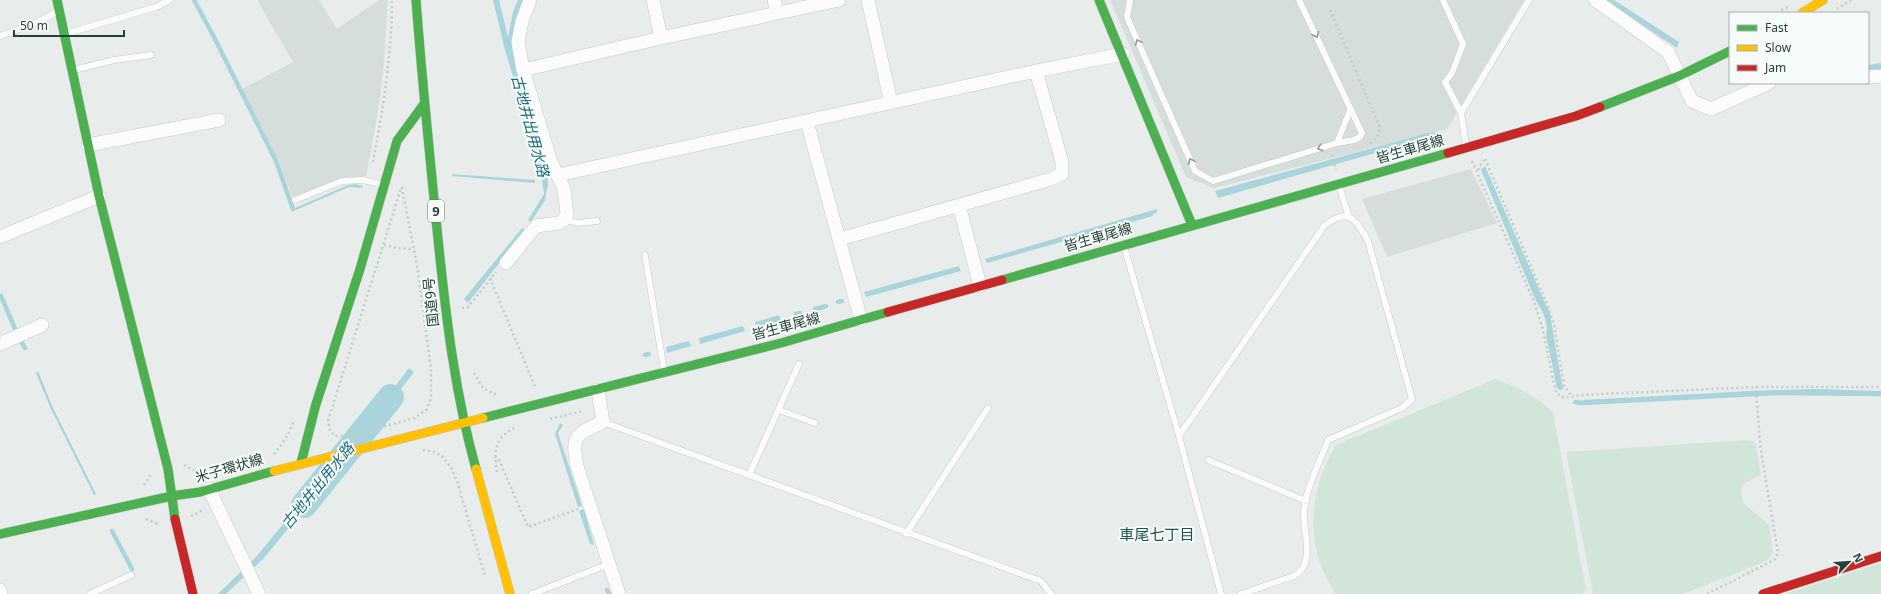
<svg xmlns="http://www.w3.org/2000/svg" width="1881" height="594" font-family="'Noto Sans','Noto Sans JP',sans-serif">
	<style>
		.built { fill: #d6dedb }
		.green { fill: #d1e6d8 }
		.water { fill: #a9d4db }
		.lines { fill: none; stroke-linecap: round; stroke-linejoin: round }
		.stream { stroke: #a9d4db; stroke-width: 4.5 }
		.river { stroke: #a9d4db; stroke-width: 26 }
		.lane-casing { stroke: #c5cac8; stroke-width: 7 }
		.street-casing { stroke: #c5cac8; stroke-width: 14 }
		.fast-casing { stroke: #c3cbc8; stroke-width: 10 }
		.slow-casing { stroke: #c3cbc8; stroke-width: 10 }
		.jam-casing { stroke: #c3cbc8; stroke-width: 10 }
		.path { stroke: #c3ccca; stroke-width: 2.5; stroke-dasharray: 2 3; stroke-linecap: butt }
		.lane { stroke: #fcfcfc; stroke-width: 6 }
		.street { stroke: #fcfcfc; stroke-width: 13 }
		.fast { stroke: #4caf50; stroke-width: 9 }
		.slow { stroke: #ffc107; stroke-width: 9 }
		.jam { stroke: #c62828; stroke-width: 9 }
		.oneway { stroke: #909f9b }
		.labels { text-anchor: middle; stroke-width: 4; stroke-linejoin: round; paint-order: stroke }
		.shield { fill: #f7fbf9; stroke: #637a73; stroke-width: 1 }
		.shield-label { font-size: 13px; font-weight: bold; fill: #24423a }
		.street-label { font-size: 14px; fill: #24423a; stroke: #f7fbf9 }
		.water-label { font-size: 15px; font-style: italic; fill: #1c6f80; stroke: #f7fbf9 }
		.neighbourhood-label { font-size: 15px; fill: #1f5548; stroke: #f7fbf9 }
	</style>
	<rect width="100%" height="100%" fill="#e8edeb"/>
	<!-- built -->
	<path class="built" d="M257,0H319L337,29L379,0H388L383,74L376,124L366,176L340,179L293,198L278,160L242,89L293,62Z
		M1110,0H1524L1447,129L1214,188L1186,177Z
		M1471,169L1497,223L1387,257L1362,199Z"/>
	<!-- green -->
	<path class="green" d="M1495,379C1521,389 1533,394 1553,412L1586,590L1582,594H1335C1330,584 1324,574 1320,564C1307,524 1314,480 1336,445Z
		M1746,440L1753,441L1756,445L1761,475L1746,482L1741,489L1743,503L1769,525L1773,553L1769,559L1757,565L1683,594H1593L1566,452Z
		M1881,563V594H1784Z"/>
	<!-- water -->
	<path class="water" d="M493,0H499L508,37L513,12L518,0H524L517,17L536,134L547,171L548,185L545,200L531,222L528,220L544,194L540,166L505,50Z
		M1605,0H1614L1679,42L1677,48Z
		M1881,63V71L1868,72V65Z
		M1437,132L1445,133L1218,198L1215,191L1428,133Z
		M1485,166L1550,314L1562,384L1564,389L1559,390L1557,388L1546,336C1549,323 1543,311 1536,301L1481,170Z
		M452,174L535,180V183L452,176Z
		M354,184L363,186L362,188L349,187L296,210L295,208L348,185Z
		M1157,209V212L1153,214V216L987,263L985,259Z
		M522,228L525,230L468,303L464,299Z
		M959,266L961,271L866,297L864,292Z
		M779,315L781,321L757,328L755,322Z
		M743,326L745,331L700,344L699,338Z
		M689,341L691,346L667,353L666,347Z
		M409,368L414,372L375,423L366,425Z
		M38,371L53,408L96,494L94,495L51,409L36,373Z
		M1815,389L1881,391V393C1782,389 1682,397 1583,402L1584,400L1750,391Z
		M560,423L563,425L558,433L582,506L578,507L555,434Z
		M331,476L264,558L226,594H218L256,557L321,478Z
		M584,509L594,545L590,544L579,511Z"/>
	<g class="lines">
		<!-- stream -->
		<path class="stream" d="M194,0L215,39L276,161L293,209
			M1,296L16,331
			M838,302L842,301
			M815,309L826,306
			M796,314L800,313
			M22,343L25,348
			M645,355L649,354
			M1575,402L1583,403L1777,393L1881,394
			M112,531L132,569
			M607,590L609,594"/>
		<!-- river -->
		<path class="river" d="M304,505L391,397"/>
		<defs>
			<path id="lane" d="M1130,0L1127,17L1195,171L1213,181L1337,143L1350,110
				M1299,0L1362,133L1360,137L1354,140L1337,143
				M1443,0L1463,44L1452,73L1445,82L1461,113
				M65,34L156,7L170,0
				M0,36L36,23L57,12
				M74,70L114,60L151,55
				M1466,145L1461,113L1529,0
				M1339,186L1349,217
				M295,200L342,181L363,180L384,185
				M565,219L577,223L597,221
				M1124,246L1179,436L1221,594
				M645,255L664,370
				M779,410L815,423
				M603,422L1041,581L1051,594
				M1179,436L1324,226C1347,207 1356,218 1368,241L1412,399L1402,408L1328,440C1320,463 1305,488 1304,513C1303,533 1316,564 1294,576L1241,594
				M1208,460L1306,501
				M749,475L799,364
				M906,534L988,408
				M90,594L131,575
				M532,594L609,564"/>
			<path id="street" d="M653,0L661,38
				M774,0L777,12
				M868,0L891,103
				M1595,0L1668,52L1692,101L1711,109L1769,83
				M523,70L661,38L839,0
				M1868,77L1881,76
				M807,122L861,320
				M88,145L219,120
				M558,175L1036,71L1123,54
				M959,205L980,286
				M0,237L99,196
				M840,239L1051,179L1062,174V162L1036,71
				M506,263L536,226L559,223L565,219L567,214L564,189L551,162L523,70L518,42L522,21L530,0
				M0,344L42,325
				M598,390L603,422C576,434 571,435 577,466L619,594
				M209,489L259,594
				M0,590L1,594"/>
			<path id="fast" d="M57,0L99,196L168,469L175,519
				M416,0C422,80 430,159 438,239C446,317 455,394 476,469
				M1099,0L1192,225
				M1600,107L1679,76L1730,51
				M1002,280L1448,153
				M483,418L781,343L888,312
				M301,463L316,404L360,269L397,141L424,104
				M0,534L172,496L200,492L274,471"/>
			<path id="slow" d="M1802,13L1823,0
				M476,469L510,594
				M274,471L483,418"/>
			<path id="jam" d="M1448,153L1576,116L1600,107
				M888,312L1002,280
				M175,519L193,594
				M1763,594L1881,556"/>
		</defs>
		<!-- lane casing -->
		<use href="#lane" class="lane-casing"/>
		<!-- street casing -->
		<use href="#street" class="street-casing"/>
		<!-- fast casing -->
		<use href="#fast" class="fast-casing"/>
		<!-- slow casing -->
		<use href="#slow" class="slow-casing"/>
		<!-- jam casing -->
		<use href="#jam" class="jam-casing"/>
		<!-- path -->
		<path class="path" d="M1837,9L1851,0
			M1330,10L1380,128C1380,136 1374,141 1367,145
			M1777,13L1787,7
			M1332,155L1336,170
			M1485,159L1547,304L1554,325L1564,385L1572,397
			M1472,161L1533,299L1542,326L1556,393L1564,398L1581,395L1757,387H1881
			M373,162C383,109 392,54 392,0
			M1478,170L1483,160
			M401,188H402L417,265L431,369V398L427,409L415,418L349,436H335L330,431L328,421Z
			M384,245L397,248L414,249
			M490,278L536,389
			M462,308L468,307L496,272
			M474,373L483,388L498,396
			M550,419L583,411
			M423,450L434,452L442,456L452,469L458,484L485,576
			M274,454L286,438L294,421
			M495,456L500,462L528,527L578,509
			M184,465L203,475
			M497,472C493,451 495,437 516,427
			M144,485L152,473
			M191,516L205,509
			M146,519L160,525
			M1707,594L1770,562L1775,559L1778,553L1760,445L1756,387"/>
		<!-- lane -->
		<use href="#lane" class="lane"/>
		<!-- street -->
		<use href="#street" class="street"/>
		<!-- fast -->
		<use href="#fast" class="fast"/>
		<!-- slow -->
		<use href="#slow" class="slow"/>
		<!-- jam -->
		<use href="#jam" class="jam"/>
	</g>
	<!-- one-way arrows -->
	<defs><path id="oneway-chevron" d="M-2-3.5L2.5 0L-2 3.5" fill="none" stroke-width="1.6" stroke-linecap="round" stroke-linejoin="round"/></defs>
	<g class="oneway">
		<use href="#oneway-chevron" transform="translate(1316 35) rotate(65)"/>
		<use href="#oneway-chevron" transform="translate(1138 42) rotate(-114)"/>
		<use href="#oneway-chevron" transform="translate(1320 148) rotate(163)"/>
		<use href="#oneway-chevron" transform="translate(1191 161) rotate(-114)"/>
	</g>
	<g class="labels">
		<!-- shield labels -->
		<rect class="shield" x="428" y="200" width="16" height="22" rx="3"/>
		<g class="shield-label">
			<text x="436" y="216">9</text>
		</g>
		<!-- street labels -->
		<g class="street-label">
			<text transform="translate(1410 149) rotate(-16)" y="5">皆生車尾線</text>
			<text transform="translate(1098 237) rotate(-16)" y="5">皆生車尾線</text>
			<text transform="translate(431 302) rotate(-96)" y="5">国道9号</text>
			<text transform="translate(786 326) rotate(-15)" y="5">皆生車尾線</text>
			<text transform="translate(229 468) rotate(-16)" y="5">米子環状線</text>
		</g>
		<!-- water labels -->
		<g class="water-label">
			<text transform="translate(530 126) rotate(75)" y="5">古地井出用水路</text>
			<text transform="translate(318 486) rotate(-51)" y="5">古地井出用水路</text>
		</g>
		<!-- neighbourhood labels -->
		<g class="neighbourhood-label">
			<text x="1157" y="540">車尾七丁目</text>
		</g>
	</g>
	<!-- legend -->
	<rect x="1729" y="12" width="140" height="72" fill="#f7fbf9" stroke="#a3b1ad"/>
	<rect x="1737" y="25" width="20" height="6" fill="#4caf50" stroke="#a3b1ad"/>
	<text x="1765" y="32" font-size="12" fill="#24423a">Fast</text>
	<rect x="1737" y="45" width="20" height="6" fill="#ffc107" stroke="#a3b1ad"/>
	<text x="1765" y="52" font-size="12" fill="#24423a">Slow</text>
	<rect x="1737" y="65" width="20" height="6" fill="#c62828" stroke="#a3b1ad"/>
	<text x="1765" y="72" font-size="12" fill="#24423a">Jam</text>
	<!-- north arrow -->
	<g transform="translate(1849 562) rotate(65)" stroke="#f7fbf9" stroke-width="3" paint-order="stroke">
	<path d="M0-3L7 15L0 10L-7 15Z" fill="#24423a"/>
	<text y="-6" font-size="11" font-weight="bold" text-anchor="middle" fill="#24423a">N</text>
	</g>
	<!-- scale -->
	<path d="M14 30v6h110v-6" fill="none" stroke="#24423a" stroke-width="2"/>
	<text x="20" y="30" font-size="12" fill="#24423a" stroke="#f7fbf9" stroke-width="3" paint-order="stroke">50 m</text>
</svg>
